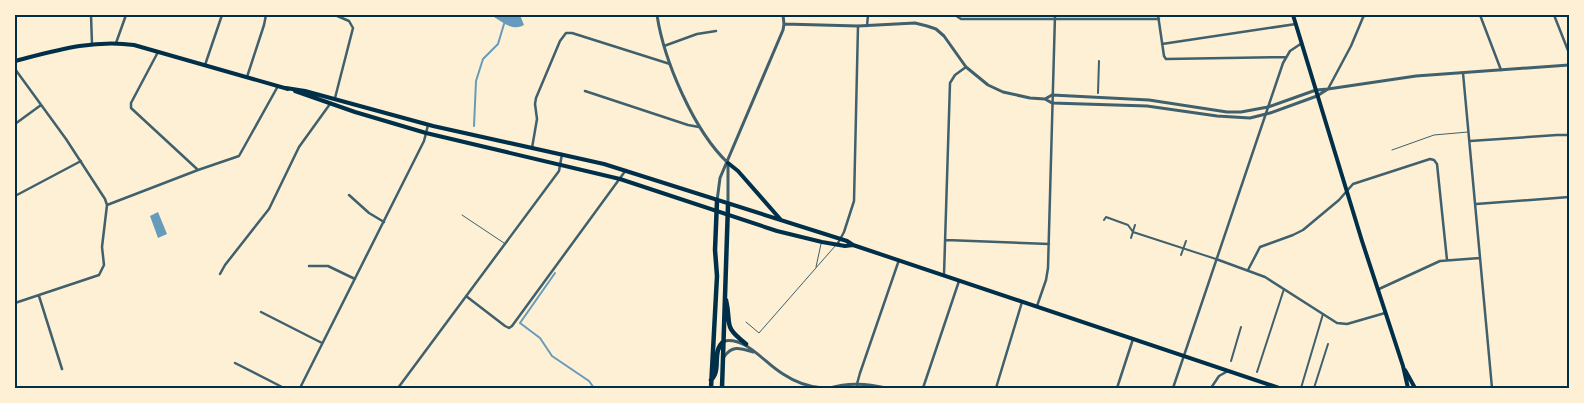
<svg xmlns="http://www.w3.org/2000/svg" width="1584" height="403" font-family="Karla,sans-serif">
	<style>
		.water { fill: #669bbc }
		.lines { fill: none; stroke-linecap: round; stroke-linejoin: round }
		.stream { stroke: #669bbc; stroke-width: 2 }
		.service { stroke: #3f606c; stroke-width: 1 }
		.pedestrian { stroke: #3f606c; stroke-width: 2 }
		.minor { stroke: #3f606c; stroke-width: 2.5 }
		.tertiary { stroke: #3f606c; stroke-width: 3 }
		.secondary { stroke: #003049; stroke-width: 4 }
		.primary { stroke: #003049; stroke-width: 4.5 }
		.neatline { fill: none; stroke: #003049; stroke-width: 2 }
	</style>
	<rect width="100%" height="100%" fill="#fdf0d5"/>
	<!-- water -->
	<path class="water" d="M491,15H520L524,25C512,32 501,21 491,15Z
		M158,212L167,234L158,238L150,216Z"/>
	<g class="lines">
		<!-- stream -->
		<path class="stream" d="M474,126L476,81L483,59L498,44L504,24
			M555,273L520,323L540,338L552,356L589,381L594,388"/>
		<!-- service -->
		<path class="service" d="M1392,150L1434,135L1468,132
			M462,215L504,243
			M816,267L821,244
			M746,322L759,333L836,245"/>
		<!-- pedestrian -->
		<path class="pedestrian" d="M1098,93L1099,61
			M1104,220L1106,217L1128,225L1133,232L1216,259
			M1131,238L1135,225
			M1181,255L1186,241
			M1231,361L1241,327
			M1257,372L1284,289
			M1301,388L1323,314
			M1314,388L1328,344"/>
		<!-- minor -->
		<path class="minor" d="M91,15L92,44
			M955,15L961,19H1159
			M1158,15L1164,56L1166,59L1286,57
			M1480,15L1501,70
			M1554,15L1569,53
			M1364,16L1372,15
			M867,26L868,15
			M116,43L126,15
			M1162,44L1296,24
			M664,46L697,34L716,31
			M158,52L131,103V108L197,169
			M205,65L222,15
			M15,69L66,139L105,199L107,205L102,247L104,265L99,275L15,303
			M1463,73L1492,388
			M247,77L264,25L266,15
			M1328,89L1351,46L1364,15
			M585,91L688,125L699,127
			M335,98L353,28L349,21L335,15
			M15,124L41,105
			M1470,141L1557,135H1569
			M532,148L537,119L535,104L536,98L560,41L566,33H572L670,64
			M349,195L369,213L384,222
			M15,196L81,161
			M1476,204L1569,197
			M107,205L198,170L239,156L278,86
			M946,240L1049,244
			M837,245L844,232L854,201L858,26
			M1216,259L1265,277L1337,323L1347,324L1385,313
			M309,266H328L355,279
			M1248,270L1260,247L1293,235L1303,230L1339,200L1353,184L1430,159L1434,160L1437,164L1447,260
			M220,274L225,265L269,209L299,147L330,104
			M944,275L950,83L955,75L966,67
			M1379,289L1440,261L1480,258
			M39,296L62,369
			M466,296L505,326L509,328L512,326L626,170
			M1037,306L1046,280L1048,268L1055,15
			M261,312L322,343
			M235,363L284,388
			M300,388L424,141L428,125
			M398,388L559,171L562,154
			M858,388L857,384L860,373L899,260
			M923,388L959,281
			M996,388L1022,302
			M1117,388L1133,339
			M1173,388L1283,63L1290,51L1302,43
			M1211,388L1219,376L1228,371"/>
		<!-- tertiary -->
		<path class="tertiary" d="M657,15C664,61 694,131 728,163
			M784,24L858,26L915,23L927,26L936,29L944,36L966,67L988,85L1003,92L1030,98L1045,99L1052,103L1147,106L1217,116L1250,118L1270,113L1317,96L1328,89
			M1045,99L1052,95L1149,100L1227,112H1241L1268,107L1316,90L1328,89L1416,76L1569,65
			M728,164V205
			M717,201L720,178L783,30L784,24L783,15
			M724,341C747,337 764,363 783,374C795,382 808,387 823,388
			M724,357C732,345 740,348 753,352
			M830,388C849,382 867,384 886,388"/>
		<!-- secondary -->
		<path class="secondary" d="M1293,15L1362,241L1403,366L1408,388
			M15,61C54,51 93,39 134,45L288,89
			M286,88L305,91L433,126L604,164L847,241L853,245L1279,388
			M295,91L355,112L426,133L620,179L777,231L822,242L845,246L853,245
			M728,163L738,171L781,220
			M1405,370L1415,388"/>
		<!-- primary -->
		<path class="primary" d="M726,300C732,326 722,325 746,344
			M711,380C722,370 711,351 724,341
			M711,388L717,276L715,250L717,201
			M722,388L728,205"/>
	</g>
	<!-- border -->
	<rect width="1584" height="403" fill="none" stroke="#fdf0d5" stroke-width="32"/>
	<rect x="16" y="16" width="1552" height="371" class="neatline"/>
</svg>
